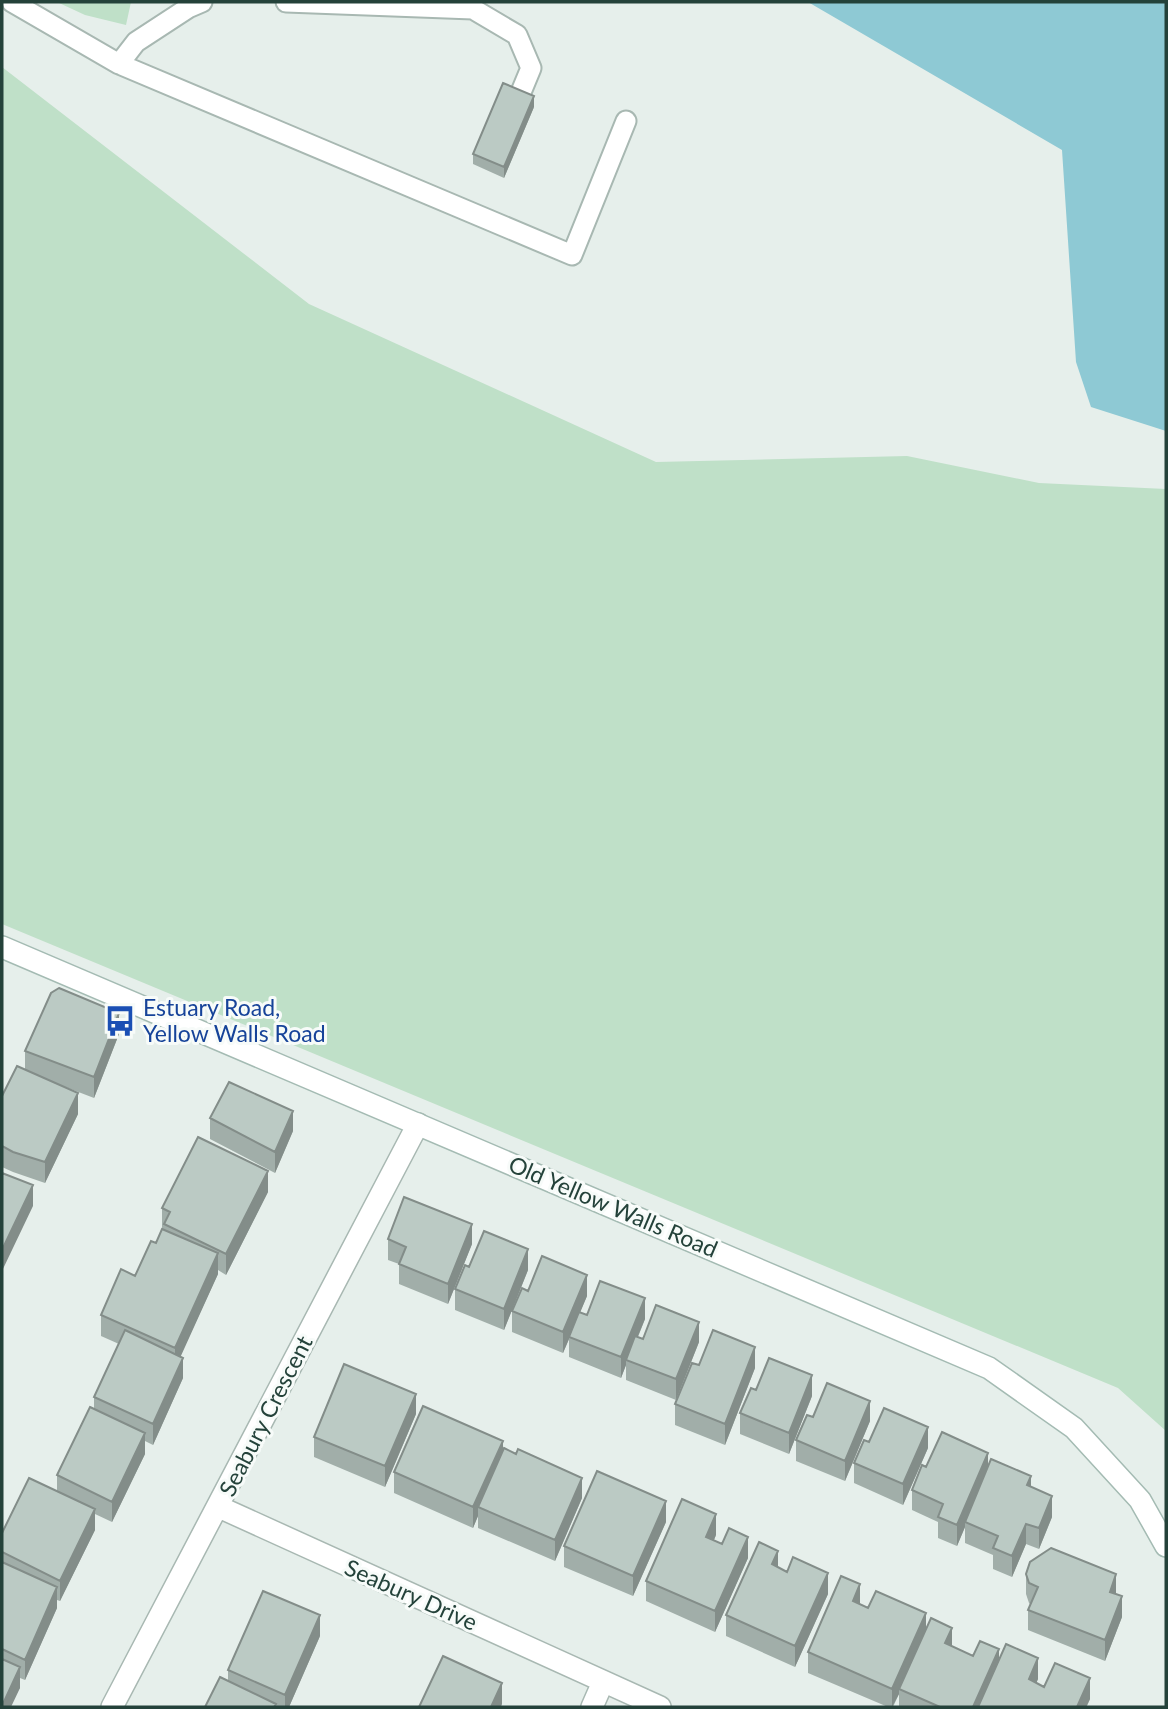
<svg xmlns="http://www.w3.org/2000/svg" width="1168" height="1709" font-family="Lato,sans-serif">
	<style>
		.green { fill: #bfe0c8 }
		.water { fill: #8ec9d4 }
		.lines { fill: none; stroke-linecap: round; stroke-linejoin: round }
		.lane-casing { stroke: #a8b8b2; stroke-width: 23 }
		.street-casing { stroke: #a8b8b2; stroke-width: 24 }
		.secondary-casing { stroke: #a4bbb3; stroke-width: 24 }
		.lane { stroke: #fff; stroke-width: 19 }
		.street { stroke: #fff; stroke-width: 21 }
		.secondary { stroke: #fff; stroke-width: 21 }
		.wall { fill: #a1aea9 }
		.shaded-wall { fill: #838d89 }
		.building { fill: #bbcac4; stroke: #838d89; stroke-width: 2 }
		.labels { text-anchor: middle; stroke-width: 6; stroke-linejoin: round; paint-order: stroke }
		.transit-label { font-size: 23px; fill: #164399; stroke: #f7fbf9; text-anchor: start }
		.street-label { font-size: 23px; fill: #24423a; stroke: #f7fbf9 }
	</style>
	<rect width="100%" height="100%" fill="#e6efeb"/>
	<!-- green -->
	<path class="green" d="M57,2H131L126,25L85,15Z
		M2,67L309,304L656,462L907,456L1039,483L1166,489V1431L1118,1388L2,924Z"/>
	<!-- water -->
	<path class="water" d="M808,2H1166V431L1091,407L1076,362L1062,150Z"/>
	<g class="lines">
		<defs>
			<path id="lane" d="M12,2L119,64L572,255L626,121
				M286,2L473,9L517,35L531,68L519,97
				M119,64L136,42L188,8L202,2"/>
			<path id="street" d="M219,1507L660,1707
				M112,1707L418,1124
				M592,1707L603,1682"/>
			<path id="secondary" d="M2,947L989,1368L1074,1428L1140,1500L1166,1546"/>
		</defs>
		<!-- lane casing -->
		<use href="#lane" class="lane-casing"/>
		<!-- street casing -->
		<use href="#street" class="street-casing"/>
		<!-- secondary casing -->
		<use href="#secondary" class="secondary-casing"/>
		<!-- lane -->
		<use href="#lane" class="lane"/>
		<!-- street -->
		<use href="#street" class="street"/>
		<!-- secondary -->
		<use href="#secondary" class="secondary"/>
	</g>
	<!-- wall -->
	<path class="wall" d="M534,107L504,178L473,164V154Z
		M119,1034L94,1098L55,1083L78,1114L45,1183L13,1172L2,1167V1096L25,1070V1051Z
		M210,1118L293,1131L275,1173L210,1139Z
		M268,1192L226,1275L218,1270V1274L180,1356L183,1378L153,1445L145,1441V1454L112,1522L95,1514V1530L60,1601L57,1600V1608L25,1680L20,1678V1688L2,1707V1533L57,1491V1475L94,1409V1397L119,1344L101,1336V1315L135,1276L156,1243L162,1229V1208Z
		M388,1239L472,1244L448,1304L399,1284V1264L388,1260Z
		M528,1270L504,1330L455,1310V1289Z
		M528,1291L587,1296L580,1312L587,1315L645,1319L638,1337L643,1339L699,1342L676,1400L626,1380V1365L621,1378L569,1357V1339L563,1353L512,1332V1311Z
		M699,1365L755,1368L725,1445L675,1425V1404Z
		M812,1396L789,1454L740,1434V1413Z
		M416,1414L385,1487L314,1457V1437Z
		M813,1417L870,1421L845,1481L796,1461V1440Z
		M928,1448L903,1505L854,1483V1463Z
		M503,1451L582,1498L555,1561L478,1528V1516L473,1528L394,1493V1472Z
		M988,1466L1031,1487L1052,1517L1039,1549L1026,1544L1012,1577L993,1569V1555L965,1543V1527L957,1546L938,1538V1522L912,1510V1490L926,1467Z
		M666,1522L633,1596L564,1567V1546Z
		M716,1535L714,1540L748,1558L715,1632L646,1601V1581Z
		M778,1567L828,1594L795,1667L726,1636V1615Z
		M1026,1574L1116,1594L1122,1617L1105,1661L1028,1630V1610L1030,1604L1029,1603L1026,1594Z
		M860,1605L926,1629L952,1647L973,1656L999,1661L1038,1679L1036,1683L1044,1687L1090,1699L1087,1706L1090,1707H899V1694L893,1707H888L808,1673V1652Z
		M320,1636L289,1707H205L228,1681V1670Z"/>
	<!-- shaded-wall -->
	<path class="shaded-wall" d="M534,96V107L504,178V167Z
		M119,1013V1034L94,1098V1077Z
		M78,1093V1114L45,1183V1162Z
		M293,1111V1131L275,1173V1152Z
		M268,1171V1192L226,1275V1254Z
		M33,1185V1206L2,1271V1250Z
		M472,1224V1244L448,1304V1284Z
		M528,1249V1270L504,1330V1309Z
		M218,1253V1274L175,1369V1348Z
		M587,1275V1296L570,1337H569V1339L563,1353V1332Z
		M645,1298V1319L628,1360H626V1365L621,1378V1357Z
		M699,1322V1342L676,1400V1379Z
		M755,1347V1368L725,1445V1424Z
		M183,1358V1378L153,1445V1424Z
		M812,1375V1396L789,1454V1433Z
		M416,1394V1414L385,1487V1466Z
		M870,1401V1421L845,1481V1461Z
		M928,1427V1448L903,1505V1484Z
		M145,1433V1454L112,1522V1502Z
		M503,1441V1462L478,1507V1516L473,1528V1507Z
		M988,1453V1474L965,1522V1527L957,1546V1525Z
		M1031,1476V1496L1027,1485Z
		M582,1478V1498L555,1561V1540Z
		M1052,1496V1517L1039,1549V1528Z
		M666,1501V1522L633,1596V1576Z
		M95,1509V1530L60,1601V1581Z
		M716,1514V1535L706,1558V1537Z
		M1026,1524V1544L1012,1577V1556Z
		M748,1537V1558L715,1632V1611Z
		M778,1551V1572L772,1564Z
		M828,1573V1594L795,1667V1646Z
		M1116,1574V1595L1110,1592Z
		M860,1584V1605L853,1601Z
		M57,1587V1608L25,1680V1660Z
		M1122,1596V1617L1105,1661V1640Z
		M926,1613V1634L899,1689V1694L892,1707V1689Z
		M320,1615V1636L289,1707H285V1695Z
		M952,1628V1649L945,1643Z
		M999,1649V1670L982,1707H973Z
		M1038,1658V1679L1029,1700V1679Z
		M20,1667V1688L11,1707H2Z
		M1090,1678V1699L1086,1707H1077Z
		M502,1683V1704L501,1707H491Z"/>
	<!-- building -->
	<path class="building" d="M503,83L534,96L504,167L473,154Z
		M59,988L119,1013L94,1077L25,1051L51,993Z
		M17,1066L78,1093L45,1162L13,1152L2,1146V1096Z
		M229,1082L293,1111L275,1152L210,1118Z
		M198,1137L268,1171L226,1254L164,1224L170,1212L162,1208Z
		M2,1173L33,1185L2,1250Z
		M404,1197L472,1224L448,1284L399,1264L406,1247L388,1239Z
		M162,1229L218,1253L175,1348L101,1315L121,1269L135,1276L151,1241L156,1243Z
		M484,1231L528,1249L504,1309L455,1289L465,1265L469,1267Z
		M542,1256L587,1275L563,1332L512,1311L522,1288L528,1291Z
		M600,1281L645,1298L621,1357L569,1337L579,1312L587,1315Z
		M656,1305L699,1322L676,1379L626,1360L635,1336L643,1339Z
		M125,1330L183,1358L153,1424L94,1397Z
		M713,1330L755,1347L725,1424L675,1404L692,1363L699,1365Z
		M769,1358L812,1375L789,1433L740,1413L751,1388L756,1390Z
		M344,1364L416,1394L385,1466L314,1437Z
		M827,1383L870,1401L845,1461L796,1440L807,1415L813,1417Z
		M423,1406L503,1441L473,1507L394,1472Z
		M90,1407L145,1433L112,1502L57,1475Z
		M884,1408L928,1427L903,1484L854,1463L864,1440L869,1442Z
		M942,1432L988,1453L957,1525L938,1517L943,1504L912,1490L922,1465L926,1467Z
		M504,1448L516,1454L518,1449L582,1478L555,1540L478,1507Z
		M991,1459L1031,1476L1027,1485L1052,1496L1039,1528L1026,1524L1012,1556L993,1548L998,1536L965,1522Z
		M597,1471L666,1501L633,1576L564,1546Z
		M29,1478L95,1509L60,1581L2,1552V1533Z
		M682,1499L716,1514L706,1537L722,1544L729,1528L748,1537L715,1611L646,1581Z
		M759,1542L778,1551L772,1564L787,1572L793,1557L828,1573L795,1646L726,1615Z
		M1051,1548L1116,1574L1110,1592L1122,1596L1105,1640L1028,1610L1038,1587L1029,1583L1026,1574L1030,1562Z
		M2,1562L57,1587L25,1660L2,1649Z
		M841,1576L860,1584L853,1601L868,1608L876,1591L926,1613L892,1689L808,1652Z
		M263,1591L320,1615L285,1695L228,1670Z
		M931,1618L952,1628L945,1643L973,1656L980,1641L999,1649L973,1707H940L899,1689Z
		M1006,1644L1038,1658L1029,1679L1044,1687L1055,1663L1090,1678L1077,1707H978Z
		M443,1656L502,1683L491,1707H419Z
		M2,1659L20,1667L2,1706Z
		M220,1677L276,1704L274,1707H205Z"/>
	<!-- icons -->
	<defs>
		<symbol id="bus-bare" viewBox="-9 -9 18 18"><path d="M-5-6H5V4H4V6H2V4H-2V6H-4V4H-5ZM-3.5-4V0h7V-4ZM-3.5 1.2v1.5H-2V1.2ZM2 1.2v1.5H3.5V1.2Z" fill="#1a4fb4" stroke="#f7fbf9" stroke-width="2.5" paint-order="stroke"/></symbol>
	</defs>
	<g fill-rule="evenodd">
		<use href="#bus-bare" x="98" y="999" width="44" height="44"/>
	</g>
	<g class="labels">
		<!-- transit labels -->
		<g class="transit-label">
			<text x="143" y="1016">Estuary Road,<tspan x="143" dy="26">Yellow Walls Road</tspan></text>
		</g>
		<!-- street labels -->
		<g class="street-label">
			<text transform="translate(613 1207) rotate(23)" y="8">Old Yellow Walls Road</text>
			<text transform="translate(266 1416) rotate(-63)" y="8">Seabury Crescent</text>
			<text transform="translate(411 1595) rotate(24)" y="8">Seabury Drive</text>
		</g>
	</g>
	<!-- border -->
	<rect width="1168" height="1709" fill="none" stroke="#24423a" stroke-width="7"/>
</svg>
